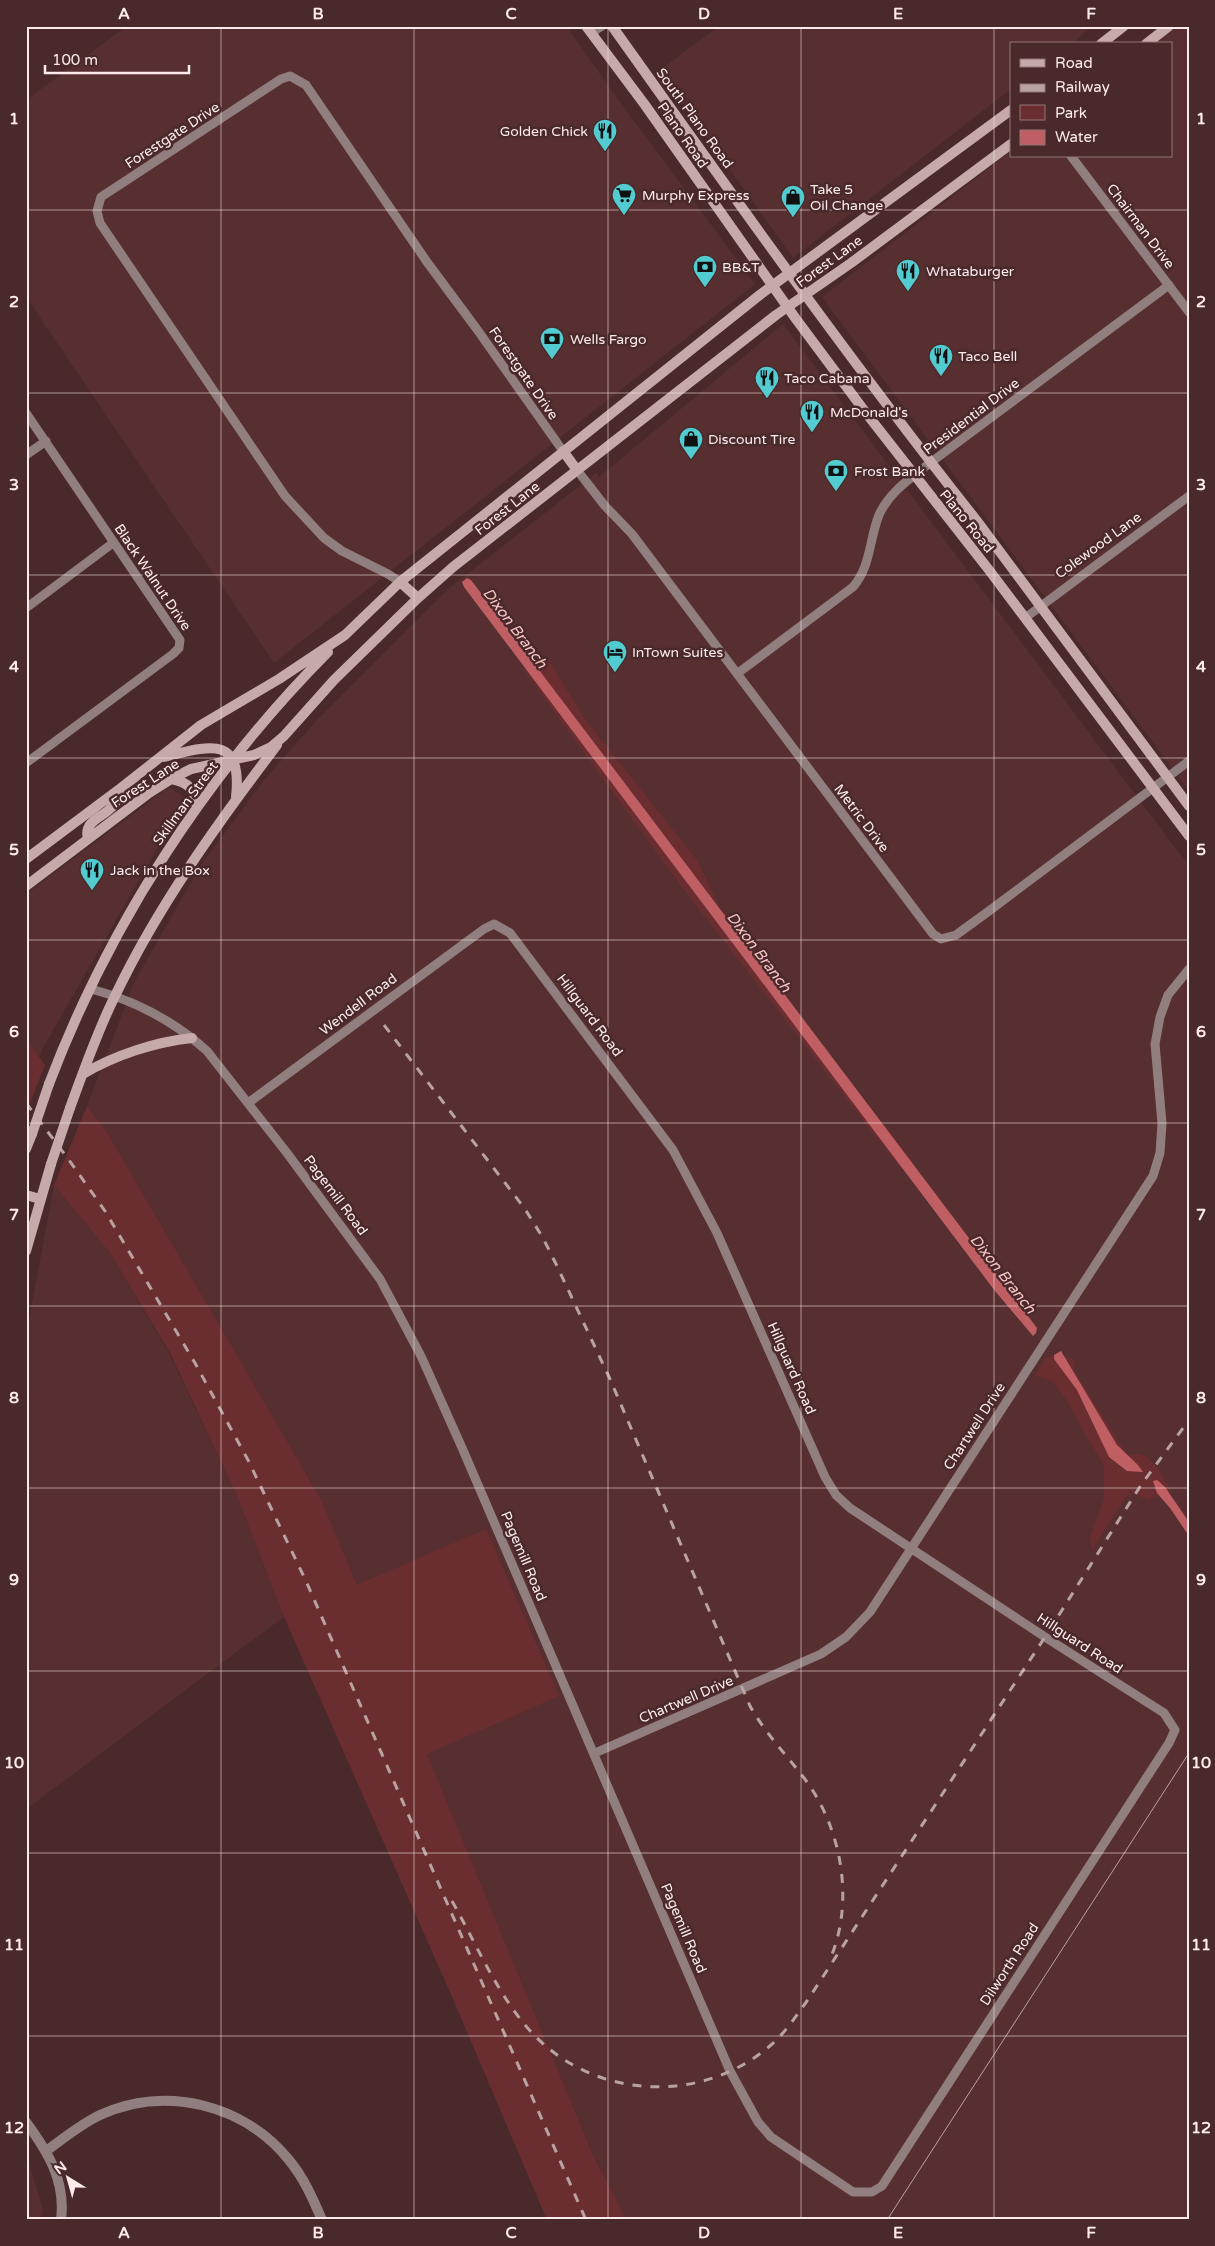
<svg xmlns="http://www.w3.org/2000/svg" width="1215" height="2246" font-family="'Varela Round',sans-serif">
	<style>
		.built { fill: #572f30 }
		.green { fill: #6a2e31 }
		.water { fill: #bf5f64 }
		.lines { fill: none; stroke-linecap: round; stroke-linejoin: round }
		.minor { stroke: #917f7f; stroke-width: 9 }
		.tertiary { stroke: #917f7f; stroke-width: 10 }
		.secondary { stroke: #c6aaaa; stroke-width: 10 }
		.tram { stroke: #b9a2a2; stroke-width: 1 }
		.rail { stroke: #b9a2a2; stroke-width: 3; stroke-dasharray: 9 9; stroke-linecap: butt }
		.secondary-bridge { stroke: #c6aaaa; stroke-width: 10 }
		.grid { fill: none; stroke: #fdebeb; stroke-width: 1; stroke-opacity: 0.55 }
		.labels { text-anchor: middle; stroke-width: 5; stroke-linejoin: round; paint-order: stroke }
		.street-label { font-size: 14px; fill: #fdebeb; stroke: #49292a }
		.poi-label { font-size: 14px; fill: #fdebeb; stroke: #49292a; text-anchor: start }
		.water-label { font-size: 15px; font-style: italic; fill: #f9c4c4; stroke: #49292a }
		.neatline { fill: none; stroke: #fdebeb; stroke-width: 2 }
		.grid-label { font-size: 16px; text-anchor: middle; font-weight: bold; fill: #fdebeb }
	</style>
	<rect width="100%" height="100%" fill="#49292a"/>
	<!-- built -->
	<path class="built" d="M127,26H566L620,102L755,284L274,663L26,297V100Z
		M719,26H1093L1071,44H1011V89L793,258L659,71Z
		M1174,26H1189V791L822,297L1011,151V156H1171V44H1151Z
		M783,324L1189,866V2220H627L593,2155L322,1501L108,1134L87,1106L134,983L200,866L265,779L315,722L447,590L596,473L599,477Z
		M169,787L186,798L43,1048L26,1088V894Z
		M54,1185L110,1253L169,1353L237,1496L284,1617L26,1809V1336Z
		M26,2153L43,2209L41,2220H26Z"/>
	<!-- green -->
	<path class="green" d="M548,659L585,719L697,860L719,906L774,984L913,1162L902,1170L684,890L524,670Z
		M26,1039L45,1065L26,1113Z
		M87,1106L108,1134L322,1501L357,1585L486,1529L559,1696L427,1754L593,2155L627,2220H547L453,1999L284,1617L237,1496L170,1353L110,1253L54,1185Z
		M1061,1356L1075,1360L1074,1371L1127,1455C1151,1449 1159,1472 1171,1489L1148,1500L1130,1491L1092,1550L1090,1538L1104,1499V1465L1083,1431L1068,1402L1052,1381L1035,1376L1046,1357Z"/>
	<!-- water -->
	<path class="water" d="M467,578L471,580L1037,1328L1036,1333L1033,1336L995,1291L464,587L462,582Z
		M1061,1351L1117,1445L1138,1465L1143,1472L1127,1471L1109,1457L1077,1390L1054,1359V1355Z
		M1157,1480L1165,1487L1189,1522V1536L1170,1508L1157,1493L1153,1481Z"/>
	<g class="lines">
		<!-- minor -->
		<path class="minor" d="M591,33L602,26
			M1071,156L1189,312
			M26,413L180,640L179,648L173,654L26,763
			M26,455L46,441
			M577,470L605,506L632,534L933,934L941,939L956,935L989,911L1189,761
			M400,582L388,574L342,551L324,538L285,496L100,223L97,211L101,197L281,79L290,76L306,85L427,262L476,328L563,451
			M26,608L113,543
			M1025,618L1189,496
			M738,673L853,587C871,566 869,540 879,515C889,492 911,478 930,463L1169,285
			M91,989C133,1000 174,1021 207,1051L287,1153L380,1279L421,1356L463,1450L730,2071L758,2122L771,2137L853,2192H872L882,2186L1169,1743L1175,1730L1164,1713L1045,1637L850,1508L836,1495L825,1477L717,1233L673,1150L510,933L494,924L484,929L248,1103
			M595,1753L821,1654L846,1637L870,1612L1153,1176L1160,1153L1162,1123L1155,1044L1160,1017L1168,995L1189,969"/>
		<!-- tertiary -->
		<path class="tertiary" d="M26,2122C48,2152 66,2181 61,2220
			M46,2151C64,2138 81,2124 100,2115C165,2085 244,2104 289,2160C304,2178 313,2199 322,2220"/>
		<!-- secondary -->
		<path class="secondary" d="M586,26L645,105L796,319L866,413L989,570L1189,836
			M612,26C731,193 850,361 977,521L1189,806
			M1101,44L1124,26
			M1146,44L1169,26
			M563,451L577,470
			M400,582L418,598
			M164,757C209,746 243,734 236,797
			M171,779C189,782 195,790 197,807
			M88,839C83,821 102,818 112,807C117,803 119,795 121,789
			M26,859L121,788L201,725L279,679L345,635L400,582L761,294L1011,110
			M26,886L149,793L171,779L191,769L254,755L271,747L284,736L334,680L418,598L453,567L776,315L851,263L1011,144
			M83,1074C115,1055 155,1042 192,1038
			M49,1084C110,923 207,774 328,652
			M70,1108C84,1070 97,1032 115,996C158,906 217,824 277,745
			M26,1149L32,1134
			M26,1195L40,1199
			M26,1251L51,1164"/>
		<!-- tram -->
		<path class="tram" d="M887,2220L1189,1753"/>
		<!-- rail -->
		<path class="rail" d="M384,1025L525,1209L543,1238L557,1266L610,1379L750,1706C767,1736 787,1755 807,1782C842,1831 854,1901 831,1957
			M26,1103L69,1160L105,1211L195,1363L248,1460L306,1581L586,2220
			M452,1901C477,1945 500,2001 536,2037C599,2100 703,2104 771,2045C785,2033 796,2016 807,2001L1045,1637L1141,1485L1189,1420"/>
		<!-- secondary-bridge -->
		<path class="secondary-bridge" d="M32,1134L49,1084
			M51,1164L70,1108"/>
	</g>
	<!-- grid -->
	<path class="grid" d="M221,26V2220M414,26V2220M608,26V2220M801,26V2220M994,26V2220M26,210H1189M26,393H1189M26,575H1189M26,758H1189M26,940H1189M26,1123H1189M26,1306H1189M26,1488H1189M26,1671H1189M26,1853H1189M26,2036H1189"/>
	<!-- icons -->
	<defs>
		<symbol id="restaurant-pin" viewBox="-11 -11 22 30"><path d="M0 17L-7.5 6A9.5 9.5 0 1 1 7.5 6Z" fill="#52ccd1" stroke="#49292a"/><path d="M-5-6h1v4h1v-4h1v4h1v-4h1v5L-1.5 .5V6h-2V.5L-5-1ZM5-6V6H3V1.5H1.5Q1.5-4 5-6Z" fill="#111"/></symbol>
		<symbol id="supermarket-pin" viewBox="-11 -11 22 30"><path d="M0 17L-7.5 6A9.5 9.5 0 1 1 7.5 6Z" fill="#52ccd1" stroke="#49292a"/><path d="M-6-5.5h2.5l.6 2H6L4.5 2H-2.5L-4.4-4H-6ZM-1.5 3.2a1.3 1.3 0 1 0 .1 0ZM3 3.2a1.3 1.3 0 1 0 .1 0Z" fill="#111"/></symbol>
		<symbol id="shop-pin" viewBox="-11 -11 22 30"><path d="M0 17L-7.5 6A9.5 9.5 0 1 1 7.5 6Z" fill="#52ccd1" stroke="#49292a"/><path d="M-5-2.5h2.3a2.7 3.5 0 0 1 5.4 0H5L5.5 6h-11ZM-1.5-2.5h3a1.5 2.3 0 0 0-3 0Z" fill="#111"/></symbol>
		<symbol id="bank-pin" viewBox="-11 -11 22 30"><path d="M0 17L-7.5 6A9.5 9.5 0 1 1 7.5 6Z" fill="#52ccd1" stroke="#49292a"/><path d="M-6-4H6V4H-6ZM0-2.3a2.3 2.3 0 1 0 0 4.6a2.3 2.3 0 1 0 0-4.6Z" fill="#111"/></symbol>
		<symbol id="hotel-pin" viewBox="-11 -11 22 30"><path d="M0 17L-7.5 6A9.5 9.5 0 1 1 7.5 6Z" fill="#52ccd1" stroke="#49292a"/><path d="M-6-4.5h1.5V1H6V5H4.5V3h-9V5H-6ZM-4 0a1.8 1.8 0 1 1 3.6 0ZM.5 0V-2.5h3Q6-2.5 6 0Z" fill="#111"/></symbol>
	</defs>
	<g fill-rule="evenodd">
		<use href="#restaurant-pin" x="591" y="117" width="28" height="38"/>
		<use href="#supermarket-pin" x="610" y="181" width="28" height="38"/>
		<use href="#shop-pin" x="779" y="183" width="28" height="38"/>
		<use href="#bank-pin" x="691" y="253" width="28" height="38"/>
		<use href="#restaurant-pin" x="894" y="257" width="28" height="38"/>
		<use href="#bank-pin" x="538" y="325" width="28" height="38"/>
		<use href="#restaurant-pin" x="927" y="342" width="28" height="38"/>
		<use href="#restaurant-pin" x="753" y="364" width="28" height="38"/>
		<use href="#restaurant-pin" x="798" y="398" width="28" height="38"/>
		<use href="#shop-pin" x="677" y="425" width="28" height="38"/>
		<use href="#bank-pin" x="822" y="457" width="28" height="38"/>
		<use href="#hotel-pin" x="601" y="638" width="28" height="38"/>
		<use href="#restaurant-pin" x="78" y="856" width="28" height="38"/>
	</g>
	<g class="labels">
		<!-- street labels -->
		<g class="street-label">
			<text transform="translate(695 118) rotate(54)" y="5">South Plano Road</text>
			<text transform="translate(172 135) rotate(-33)" y="5">Forestgate Drive</text>
			<text transform="translate(683 135) rotate(55)" y="5">Plano Road</text>
			<text transform="translate(1141 226) rotate(53)" y="5">Chairman Drive</text>
			<text transform="translate(829 261) rotate(-36)" y="5">Forest Lane</text>
			<text transform="translate(524 373) rotate(55)" y="5">Forestgate Drive</text>
			<text transform="translate(971 416) rotate(-37)" y="5">Presidential Drive</text>
			<text transform="translate(507 508) rotate(-38)" y="5">Forest Lane</text>
			<text transform="translate(967 521) rotate(51)" y="5">Plano Road</text>
			<text transform="translate(1098 545) rotate(-36)" y="5">Colewood Lane</text>
			<text transform="translate(153 577) rotate(56)" y="5">Black Walnut Drive</text>
			<text transform="translate(145 783) rotate(-33)" y="5">Forest Lane</text>
			<text transform="translate(185 803) rotate(-54)" y="5">Skillman Street</text>
			<text transform="translate(862 818) rotate(53)" y="5">Metric Drive</text>
			<text transform="translate(358 1004) rotate(-37)" y="5">Wendell Road</text>
			<text transform="translate(590 1015) rotate(53)" y="5">Hillguard Road</text>
			<text transform="translate(336 1195) rotate(53)" y="5">Pagemill Road</text>
			<text transform="translate(792 1368) rotate(66)" y="5">Hillguard Road</text>
			<text transform="translate(974 1426) rotate(-57)" y="5">Chartwell Drive</text>
			<text transform="translate(524 1556) rotate(67)" y="5">Pagemill Road</text>
			<text transform="translate(1080 1643) rotate(33)" y="5">Hillguard Road</text>
			<text transform="translate(686 1699) rotate(-23)" y="5">Chartwell Drive</text>
			<text transform="translate(684 1928) rotate(67)" y="5">Pagemill Road</text>
			<text transform="translate(1009 1964) rotate(-57)" y="5">Dilworth Road</text>
		</g>
		<!-- poi labels -->
		<g class="poi-label">
			<text x="588" y="136" text-anchor="end">Golden Chick</text>
			<text x="810" y="194">Take 5<tspan x="810" dy="16">Oil Change</tspan></text>
			<text x="642" y="200">Murphy Express</text>
			<text x="722" y="272">BB&amp;T</text>
			<text x="926" y="276">Whataburger</text>
			<text x="570" y="344">Wells Fargo</text>
			<text x="958" y="361">Taco Bell</text>
			<text x="784" y="383">Taco Cabana</text>
			<text x="830" y="417">McDonald's</text>
			<text x="708" y="444">Discount Tire</text>
			<text x="854" y="476">Frost Bank</text>
			<text x="632" y="657">InTown Suites</text>
			<text x="110" y="875">Jack in the Box</text>
		</g>
		<!-- water labels -->
		<g class="water-label">
			<text transform="translate(515 628) rotate(53)" y="5">Dixon Branch</text>
			<text transform="translate(759 952) rotate(53)" y="5">Dixon Branch</text>
			<text transform="translate(1003 1274) rotate(52)" y="5">Dixon Branch</text>
		</g>
	</g>
	<!-- border -->
	<rect width="1215" height="2246" fill="none" stroke="#49292a" stroke-width="55"/>
	<!-- legend -->
	<rect x="1010" y="42" width="162" height="115" fill="#49292a" stroke="#917777"/>
	<rect x="1020" y="59" width="25" height="8" fill="#c6aaaa" stroke="#917777"/>
	<text x="1055" y="68" font-size="15" fill="#fdebeb">Road</text>
	<rect x="1020" y="84" width="25" height="8" fill="#b9a2a2" stroke="#917777"/>
	<text x="1055" y="92" font-size="15" fill="#fdebeb">Railway</text>
	<rect x="1020" y="105" width="25" height="15" fill="#6a2e31" stroke="#917777"/>
	<text x="1055" y="118" font-size="15" fill="#fdebeb">Park</text>
	<rect x="1020" y="130" width="25" height="15" fill="#bf5f64" stroke="#917777"/>
	<text x="1055" y="142" font-size="15" fill="#fdebeb">Water</text>
	<!-- north arrow -->
	<g transform="translate(68 2178) rotate(323)" stroke="#49292a" stroke-width="4" paint-order="stroke">
	<path d="M0-4L9 19L0 12L-9 19Z" fill="#fdebeb"/>
	<text y="-8" font-size="14" font-weight="bold" text-anchor="middle" fill="#fdebeb">N</text>
	</g>
	<!-- scale -->
	<path d="M45 65v8h144v-8" fill="none" stroke="#fdebeb" stroke-width="2.5"/>
	<text x="52" y="65" font-size="15" fill="#fdebeb" stroke="#49292a" stroke-width="4" paint-order="stroke">100 m</text>
	<rect x="28" y="28" width="1160" height="2190" class="neatline"/>
	<g class="grid-label">
		<text x="124" y="19">A</text>
		<text x="318" y="19">B</text>
		<text x="511" y="19">C</text>
		<text x="704" y="19">D</text>
		<text x="898" y="19">E</text>
		<text x="1091" y="19">F</text>
		<text x="14" y="124">1</text>
		<text x="1201" y="124">1</text>
		<text x="14" y="307">2</text>
		<text x="1201" y="307">2</text>
		<text x="14" y="490">3</text>
		<text x="1201" y="490">3</text>
		<text x="14" y="672">4</text>
		<text x="1201" y="672">4</text>
		<text x="14" y="855">5</text>
		<text x="1201" y="855">5</text>
		<text x="14" y="1037">6</text>
		<text x="1201" y="1037">6</text>
		<text x="14" y="1220">7</text>
		<text x="1201" y="1220">7</text>
		<text x="14" y="1403">8</text>
		<text x="1201" y="1403">8</text>
		<text x="14" y="1585">9</text>
		<text x="1201" y="1585">9</text>
		<text x="14" y="1768">10</text>
		<text x="1201" y="1768">10</text>
		<text x="14" y="1950">11</text>
		<text x="1201" y="1950">11</text>
		<text x="14" y="2133">12</text>
		<text x="1201" y="2133">12</text>
		<text x="124" y="2238">A</text>
		<text x="318" y="2238">B</text>
		<text x="511" y="2238">C</text>
		<text x="704" y="2238">D</text>
		<text x="898" y="2238">E</text>
		<text x="1091" y="2238">F</text>
	</g>
</svg>
